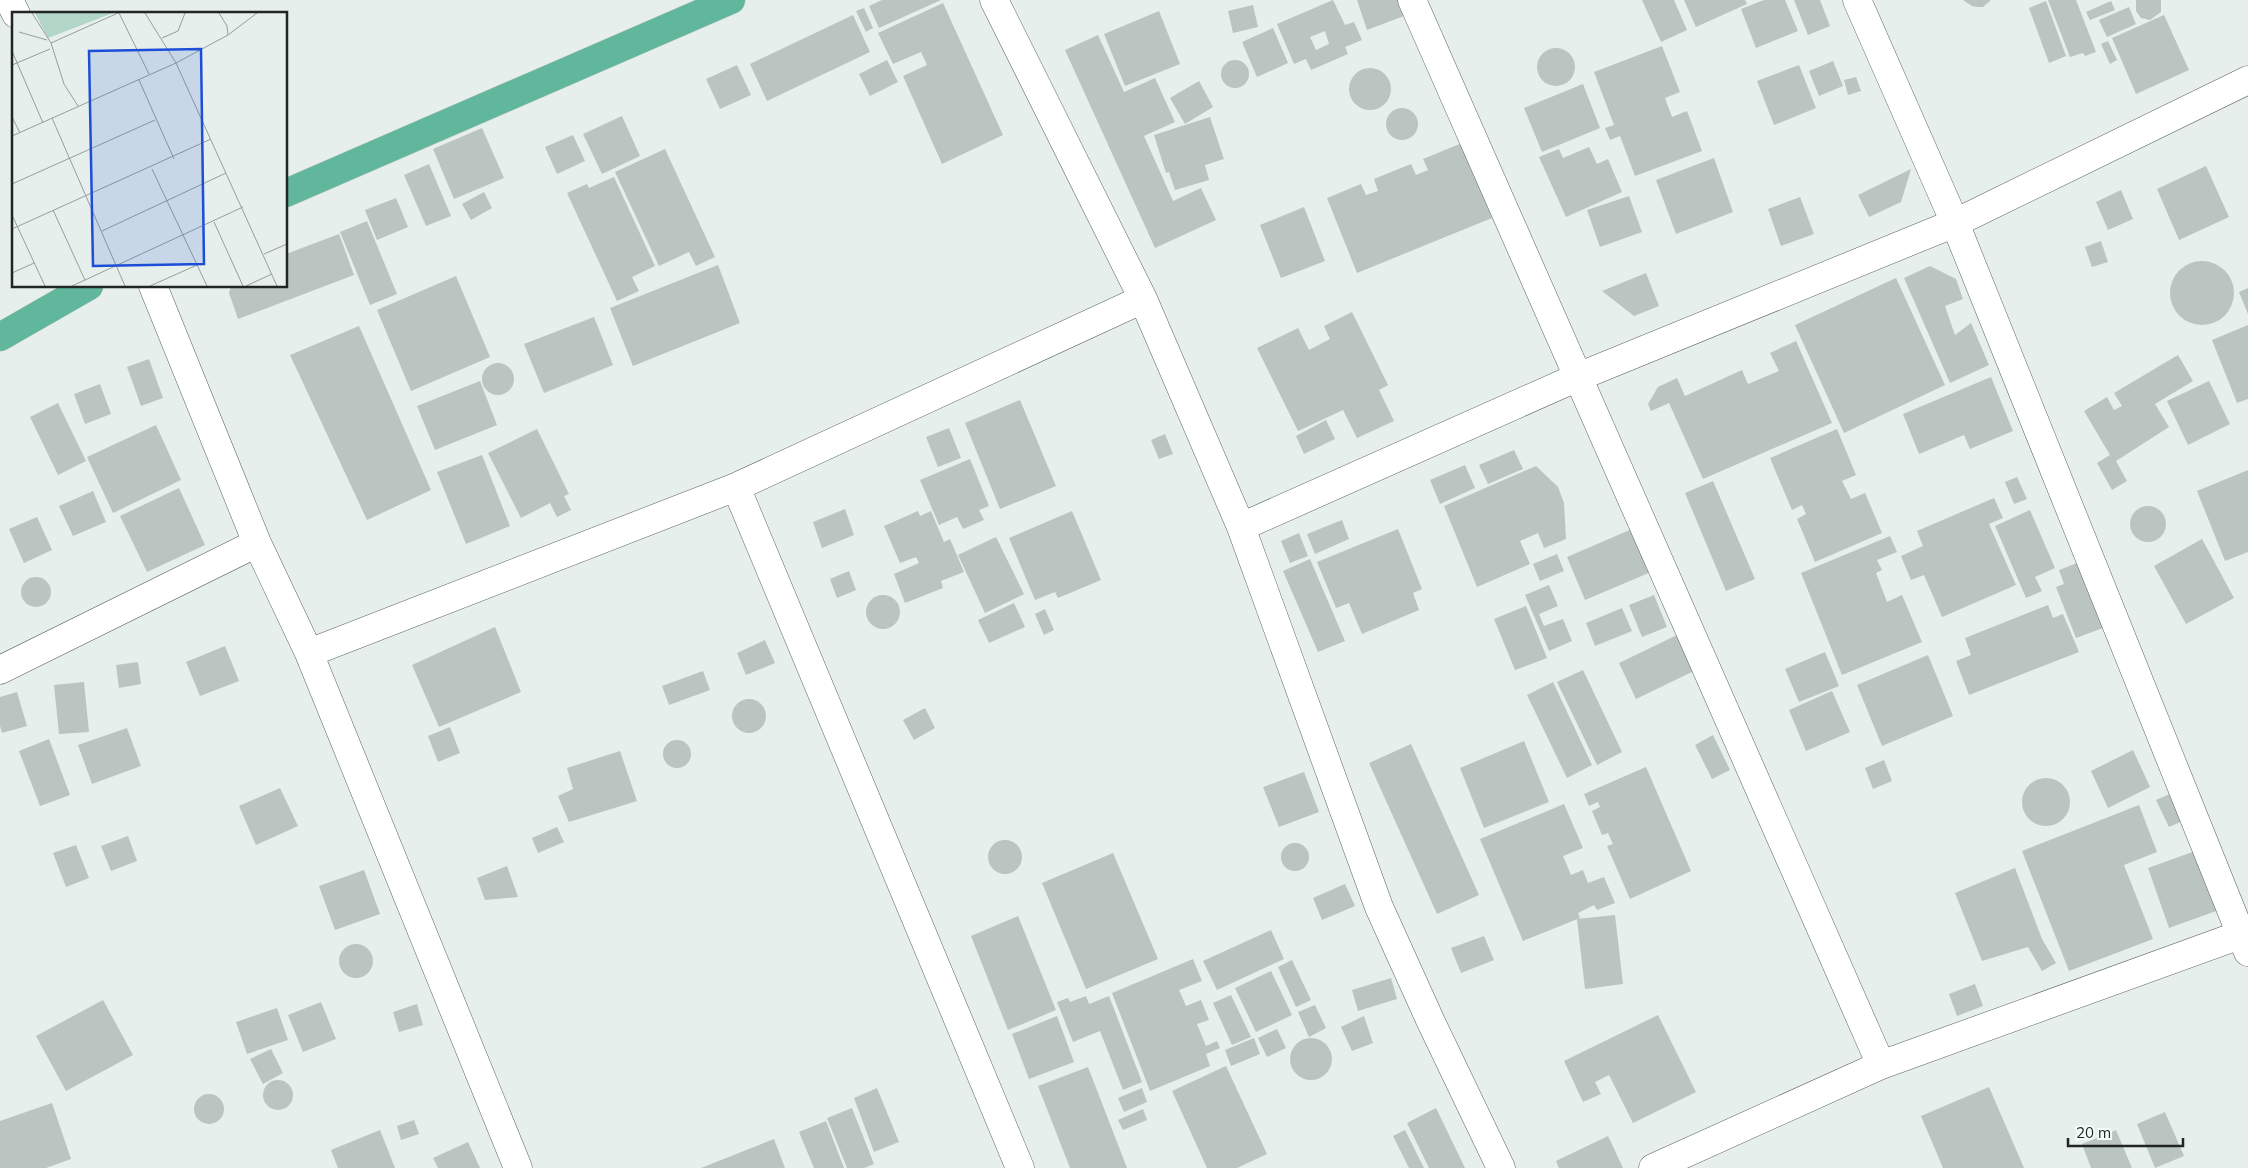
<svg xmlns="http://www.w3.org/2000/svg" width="2248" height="1168" font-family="Mulish,sans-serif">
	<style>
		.building { fill: #bac4c0; fill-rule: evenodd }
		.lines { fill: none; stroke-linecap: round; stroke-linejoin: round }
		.minor-casing { stroke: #5c6461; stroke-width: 29 }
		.highway-casing { stroke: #cacbca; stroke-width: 29 }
		.minor { stroke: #fff; stroke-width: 28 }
		.highway { stroke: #60b79b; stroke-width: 28 }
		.inset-road { fill: none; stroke: #979e9b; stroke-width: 1 }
		.view { fill: #1d4ed8; fill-opacity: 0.15; stroke: #1d4ed8; stroke-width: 2.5 }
		.inset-edge { fill: none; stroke: #212523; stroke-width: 2.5 }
	</style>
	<rect width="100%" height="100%" fill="#e6efeb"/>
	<!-- building -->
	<path class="building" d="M882,0H941L879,28L869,6Z
		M1333,0L1345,25L1354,22L1362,40L1345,47L1348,54L1311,70L1306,59L1294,64L1277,24ZM1325,31L1329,44L1316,50L1310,37Z
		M1357,0H1398L1404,16L1367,30Z
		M1642,0H1674L1687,30L1661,42Z
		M1684,0H1745L1747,4L1696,27Z
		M1764,0H1785L1798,31L1756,48L1741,9Z
		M1794,0H1820L1830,26L1808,35Z
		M1963,0H1991L1983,7H1977L1972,6Z
		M2048,0H2076L2096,52L2085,56L2083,53L2070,57Z
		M2136,0H2161V12L2150,20L2141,18L2136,11Z
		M2046,1L2066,56L2049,63L2029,8Z
		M2111,1L2115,10L2090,20L2086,12Z
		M943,3L1003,135L942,164L903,76L927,65L921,52L893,64L878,33Z
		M1253,5L1258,27L1233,33L1228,11Z
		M2129,7L2136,24L2107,37L2099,20Z
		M864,8L873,28L866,32L856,11Z
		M1159,11L1180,64L1125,86L1104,34Z
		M853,15L870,52L767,101L750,64Z
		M2164,15L2189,70L2136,94L2112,38Z
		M1273,28L1288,63L1257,77L1242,42Z
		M1098,35L1124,92L1155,78L1175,122L1144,136L1173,201L1201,188L1216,220L1155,248L1065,50Z
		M2108,41L2117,60L2110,64L2101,44Z
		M1662,46L1680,92L1665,98L1672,117L1687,111L1702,151L1635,176L1620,136L1610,140L1605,128L1614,125L1594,72Z
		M1537 67a19 19 0 1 1 38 0a19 19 0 1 1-38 0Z
		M887,60L898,82L870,96L859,74Z
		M1221 74a14 14 0 1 1 28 0a14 14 0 1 1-28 0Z
		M1833,61L1843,86L1819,96L1809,71Z
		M737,65L751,95L720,109L706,79Z
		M1799,65L1816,108L1774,125L1757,81Z
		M1349 89a21 21 0 1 1 42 0a21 21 0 1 1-42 0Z
		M1856,77L1861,91L1848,95L1844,80Z
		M1199,81L1213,107L1185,124L1170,98Z
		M1583,84L1600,128L1542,152L1524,108Z
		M1386 124a16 16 0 1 1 32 0a16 16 0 1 1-32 0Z
		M622,116L640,156L602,174L583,134Z
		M1210,117L1224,159L1205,165L1209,180L1175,190L1169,172L1166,173L1154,135Z
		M482,128L504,178L454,199L433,149Z
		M573,135L585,161L557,174L545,147Z
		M1462,143L1492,218L1357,273L1327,198L1361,184L1366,195L1378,191L1374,179L1411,164L1416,175L1428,170L1423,159Z
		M1589,147L1597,164L1608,159L1622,192L1566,217L1539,157L1559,149L1563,158Z
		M665,149L715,257L696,266L689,252L659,266L615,172Z
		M1714,158L1733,212L1676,234L1656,180Z
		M429,164L451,216L426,226L404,175Z
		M2206,166L2229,217L2179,240L2157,189Z
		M1911,169L1901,202L1869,217L1858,195Z
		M614,177L655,266L632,277L639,291L617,301L567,193L587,184L589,188Z
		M2121,190L2133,219L2108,230L2096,202Z
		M484,192L492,208L471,220L462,204Z
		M1629,196L1642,232L1600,247L1587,210Z
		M1800,197L1814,234L1781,246L1768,209Z
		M396,198L408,227L377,240L365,210Z
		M1304,207L1325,261L1281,278L1260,225Z
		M367,221L397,294L370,305L340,232Z
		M339,234L354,275L238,319L229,293L231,286H286V254Z
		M2101,241L2108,262L2092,267L2085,247Z
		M2170 293a32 32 0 1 1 64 0a32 32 0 1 1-64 0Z
		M718,265L740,323L633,366L610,308Z
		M1930,266L1956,279L1963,299L1945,306L1955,335L1971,323L1989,365L1950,383L1904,278Z
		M1646,273L1659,306L1634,316L1602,291Z
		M456,276L490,357L411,391L377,310Z
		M1896,278L1945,385L1844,433L1795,325Z
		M2248,288V314L2239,292Z
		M1352,312L1388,385L1379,390L1394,421L1357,438L1343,410L1298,431L1257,348L1298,328L1309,350L1330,339L1324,326Z
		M594,317L613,365L544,393L524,344Z
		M2248,325V399L2237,403L2212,340Z
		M359,326L431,490L367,520L290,355Z
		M1796,341L1832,423L1703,479L1669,403L1651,411L1648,404L1658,387L1677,378L1685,396L1742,370L1748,384L1779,371L1770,353Z
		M2178,355L2193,381L2155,404L2169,427L2116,461L2127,481L2112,490L2097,463L2110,455L2084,411L2107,397L2114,410L2122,406L2114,393Z
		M149,359L163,398L141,406L127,367Z
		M482 379a16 16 0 1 1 32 0a16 16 0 1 1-32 0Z
		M1991,377L2013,431L1970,449L1964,435L1919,454L1903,414Z
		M480,381L497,425L435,450L417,406Z
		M2209,381L2230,424L2188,445L2167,401Z
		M100,384L111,414L85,424L74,394Z
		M1020,400L1056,486L1000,509L965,423Z
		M58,403L86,461L58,475L30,417Z
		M1326,420L1335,439L1304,454L1296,436Z
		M156,425L181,480L113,513L87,457Z
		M949,428L961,458L938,467L926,437Z
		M537,429L569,494L564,496L571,510L557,517L550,503L521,518L488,453Z
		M1837,429L1856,475L1842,481L1851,499L1865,493L1882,533L1815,562L1797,519L1806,514L1802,505L1792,510L1770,458Z
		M1165,434L1173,454L1159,459L1151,440Z
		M1514,450L1523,469L1488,484L1479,465Z
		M482,455L510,526L466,544L437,472Z
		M970,459L989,506L979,510L984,520L963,529L957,517L939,525L920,480Z
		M1465,465L1475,488L1440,504L1430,480Z
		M1536,466L1558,487L1564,503L1566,539L1544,548L1538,533L1520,541L1530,564L1477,587L1444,506Z
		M2248,470V552L2225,561L2197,491Z
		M2017,477L2027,499L2014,504L2005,482Z
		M1713,481L1755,579L1726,591L1685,493Z
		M179,488L205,545L147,572L120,516Z
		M93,491L106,522L73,536L59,506Z
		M1994,498L2003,518L1989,524L2016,585L1942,617L1924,575L1911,580L1901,556L1923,546L1917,531Z
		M2130 524a18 18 0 1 1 36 0a18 18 0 1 1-36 0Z
		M845,509L854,535L822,548L813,522Z
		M2030,510L2055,568L2035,577L2042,591L2026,598L1995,526Z
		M918,511L920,516L931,511L944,542L950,539L964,572L941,581L943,588L905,603L894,574L919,563L916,557L900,563L884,526Z
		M1072,511L1101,580L1058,598L1055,592L1035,600L1009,538Z
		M37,517L52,550L24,563L9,529Z
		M1342,520L1349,539L1315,554L1307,534Z
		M1398,529L1422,589L1413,593L1419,610L1362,634L1349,603L1336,608L1317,562Z
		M1632,529L1651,572L1585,600L1567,557Z
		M1299,533L1308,556L1290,563L1281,541Z
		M1890,536L1897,552L1877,560L1882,570L1876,573L1887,602L1902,595L1922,642L1842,675L1801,573Z
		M996,537L1024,594L985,613L958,555Z
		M2202,539L2234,598L2186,624L2154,566Z
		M1557,554L1564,571L1540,581L1533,564Z
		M1310,559L1345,641L1318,652L1283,571Z
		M2077,563L2103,628L2076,638L2056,587L2064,584L2059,570Z
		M849,571L856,590L837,598L830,579Z
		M21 592a15 15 0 1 1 30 0a15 15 0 1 1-30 0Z
		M1549,585L1558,606L1539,614L1544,626L1563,619L1572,641L1549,651L1525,595Z
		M1654,595L1667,627L1642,637L1629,605Z
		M866 612a17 17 0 1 1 34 0a17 17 0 1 1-34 0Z
		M1014,603L1025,627L989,643L978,620Z
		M2048,605L2053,618L2063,614L2079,652L1969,695L1956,661L1971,655L1965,638Z
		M1526,606L1547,658L1515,670L1494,619Z
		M1622,608L1632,631L1595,646L1586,623Z
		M1045,609L1054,630L1044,635L1035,614Z
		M495,627L521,692L439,727L412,665Z
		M1677,635L1694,671L1636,699L1619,663Z
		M765,640L775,663L746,675L737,653Z
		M225,646L239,681L200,696L186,662Z
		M1825,652L1839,686L1799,702L1785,669Z
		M1928,655L1953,716L1882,746L1857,685Z
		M138,662L141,684L119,688L116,665Z
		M1583,670L1622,752L1597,765L1557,682Z
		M703,671L710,690L669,705L662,686Z
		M84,682L89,732L59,734L54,685Z
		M1553,682L1592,765L1567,778L1527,695Z
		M1832,691L1850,732L1806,751L1789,710Z
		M17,692L27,726L2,733L0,726V697Z
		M732 716a17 17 0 1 1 34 0a17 17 0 1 1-34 0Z
		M925,708L935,728L914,740L903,720Z
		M450,727L460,753L438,762L428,736Z
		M127,728L141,766L92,784L78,745Z
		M1713,735L1730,770L1712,779L1695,745Z
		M49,739L70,795L40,806L19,751Z
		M663 754a14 14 0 1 1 28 0a14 14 0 1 1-28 0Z
		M1524,741L1549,802L1484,828L1460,768Z
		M1411,744L1479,895L1437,914L1369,763Z
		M2133,750L2150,787L2108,808L2091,771Z
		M620,751L637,801L569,822L558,796L573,789L567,768Z
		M1884,760L1892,781L1873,789L1865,768Z
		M1646,767L1691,871L1630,899L1607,846L1613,844L1608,833L1602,835L1592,811L1600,807L1598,802L1589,806L1584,794Z
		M1304,772L1319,812L1279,827L1263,787Z
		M2022 802a24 24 0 1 1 48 0a24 24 0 1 1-48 0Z
		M280,788L298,826L256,845L239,806Z
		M2172,793L2185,820L2169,827L2156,800Z
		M1564,804L1583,848L1563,856L1571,875L1583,870L1588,883L1604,877L1615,903L1597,910L1594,905L1578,913L1580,918L1523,941L1480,839Z
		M2139,805L2157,852L2124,865L2153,939L2069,971L2022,851Z
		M557,827L564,842L538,853L532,838Z
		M128,836L137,861L111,871L101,846Z
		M988 857a17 17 0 1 1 34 0a17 17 0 1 1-34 0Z
		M1281 857a14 14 0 1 1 28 0a14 14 0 1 1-28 0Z
		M76,845L89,878L66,887L53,853Z
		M2198,850L2219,910L2169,928L2148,868Z
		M1113,853L1158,959L1086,989L1042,883Z
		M507,866L518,897L485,900L477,878Z
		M2015,868L2042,939L2056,963L2042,971L2028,947L1982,961L1955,893Z
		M364,870L380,914L335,930L319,886Z
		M1345,884L1355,906L1322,920L1313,898Z
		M1615,915L1623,984L1585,989L1577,919Z
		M1018,916L1056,1010L1008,1030L971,936Z
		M1271,930L1284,959L1217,990L1203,961Z
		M1484,936L1494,960L1461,973L1451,948Z
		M339 961a17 17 0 1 1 34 0a17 17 0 1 1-34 0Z
		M1193,959L1202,981L1179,990L1186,1006L1201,1000L1209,1020L1197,1024L1206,1046L1217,1041L1220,1048L1206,1054L1210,1066L1150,1091L1112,993Z
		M1292,960L1311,1000L1296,1007L1278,967Z
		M1271,971L1292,1015L1256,1032L1235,988Z
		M1391,978L1397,999L1358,1011L1352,990Z
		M1975,984L1983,1006L1957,1016L1949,994Z
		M1231,995L1251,1037L1232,1045L1213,1003Z
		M1086,996L1089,1004L1109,996L1142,1082L1123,1090L1100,1031L1073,1042L1057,1002L1068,998L1070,1002Z
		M103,1000L133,1055L66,1091L36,1036Z
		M321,1002L336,1039L303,1052L288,1015Z
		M417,1004L423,1025L399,1032L393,1012Z
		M1315,1005L1326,1028L1309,1037L1298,1012Z
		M277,1008L288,1040L247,1054L236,1022Z
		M1658,1015L1696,1092L1633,1123L1609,1075L1595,1082L1601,1094L1583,1102L1564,1061Z
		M1057,1016L1074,1062L1029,1079L1012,1034Z
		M1364,1016L1373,1043L1352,1051L1341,1027Z
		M1277,1029L1286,1048L1267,1057L1258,1038Z
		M1254,1038L1260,1054L1231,1066L1225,1050Z
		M1290 1059a21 21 0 1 1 42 0a21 21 0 1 1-42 0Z
		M271,1049L283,1073L263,1084L250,1059Z
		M1226,1066L1267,1154L1237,1168H1207L1172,1091Z
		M1088,1067L1127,1168H1070L1038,1086Z
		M263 1095a15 15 0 1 1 30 0a15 15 0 1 1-30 0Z
		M1989,1087L2024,1168H1943L1921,1116Z
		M877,1088L899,1142L874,1152L854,1098Z
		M1142,1088L1147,1102L1124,1112L1118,1098Z
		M194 1109a15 15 0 1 1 30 0a15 15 0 1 1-30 0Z
		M52,1103L71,1159L46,1168H0V1121Z
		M852,1108L874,1164L864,1168H847L827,1118Z
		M1436,1108L1465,1168H1429L1407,1123Z
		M1143,1109L1147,1120L1123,1130L1118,1120Z
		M2165,1112L2184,1156L2155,1168L2137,1124Z
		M414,1120L419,1134L401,1140L397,1126Z
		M826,1121L844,1168H814L799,1132Z
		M380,1130L395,1168H338L331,1150Z
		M1405,1130L1424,1168H1409L1393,1136Z
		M2116,1130L2132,1168H2091L2082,1144Z
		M1608,1136L1623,1168H1559L1556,1161Z
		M774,1139L785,1168H701Z
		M468,1142L480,1168H438L433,1158Z"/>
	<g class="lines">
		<defs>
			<path id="minor" d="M9,0L16,14
				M994,0L1143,299L1241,527L1379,907L1431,1022L1501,1168
				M1412,0L1881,1065
				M1857,0L1955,223L2248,952
				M153,286L257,543L309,653L518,1168
				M736,487L1020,1168
				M1241,527L1578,377L1955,223L2248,80
				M309,653L736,487L1143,299
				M0,670L257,543
				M1653,1168L1881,1065L2248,932"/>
			<path id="highway" d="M286,193L731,0
				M0,337L89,286"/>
		</defs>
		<!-- minor casing -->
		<use href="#minor" class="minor-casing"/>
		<!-- highway casing -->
		<use href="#highway" class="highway-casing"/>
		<!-- minor -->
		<use href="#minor" class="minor"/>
		<!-- highway -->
		<use href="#highway" class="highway"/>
	</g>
	<!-- overview -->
	<g transform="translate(12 12)">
		<rect width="275" height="275" fill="#e6efeb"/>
		<path d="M23,1H101L36,26Z" fill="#b2d6c8"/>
		<path class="inset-road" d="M20,1L39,31L52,72L66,94M107,1L137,62M133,1L164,51L265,274M207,1L215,14L216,23M7,20L35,28M150,26L166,19L173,1M39,31L106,1M0,39L31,111M0,53L38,37M127,68L162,147M0,105L8,121M40,106L113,274M0,124L164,51L216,23L245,1M140,157L195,274M0,172L143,108M41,198L73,268M0,203L33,274M202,210L231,274M0,217L199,127M90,219L214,161M252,242L275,232M0,261L22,251M60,274L231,195M138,274L185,253M234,274L260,262"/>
		<path class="view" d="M189,37L192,252L81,254L77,39Z"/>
		<rect width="275" height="275" class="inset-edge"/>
	</g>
	<!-- scale -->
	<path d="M2068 1138v8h115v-8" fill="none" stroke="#212523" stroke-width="2.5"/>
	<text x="2076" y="1138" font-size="15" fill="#212523" stroke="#f3fdf9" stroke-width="4" paint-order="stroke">20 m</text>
</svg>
